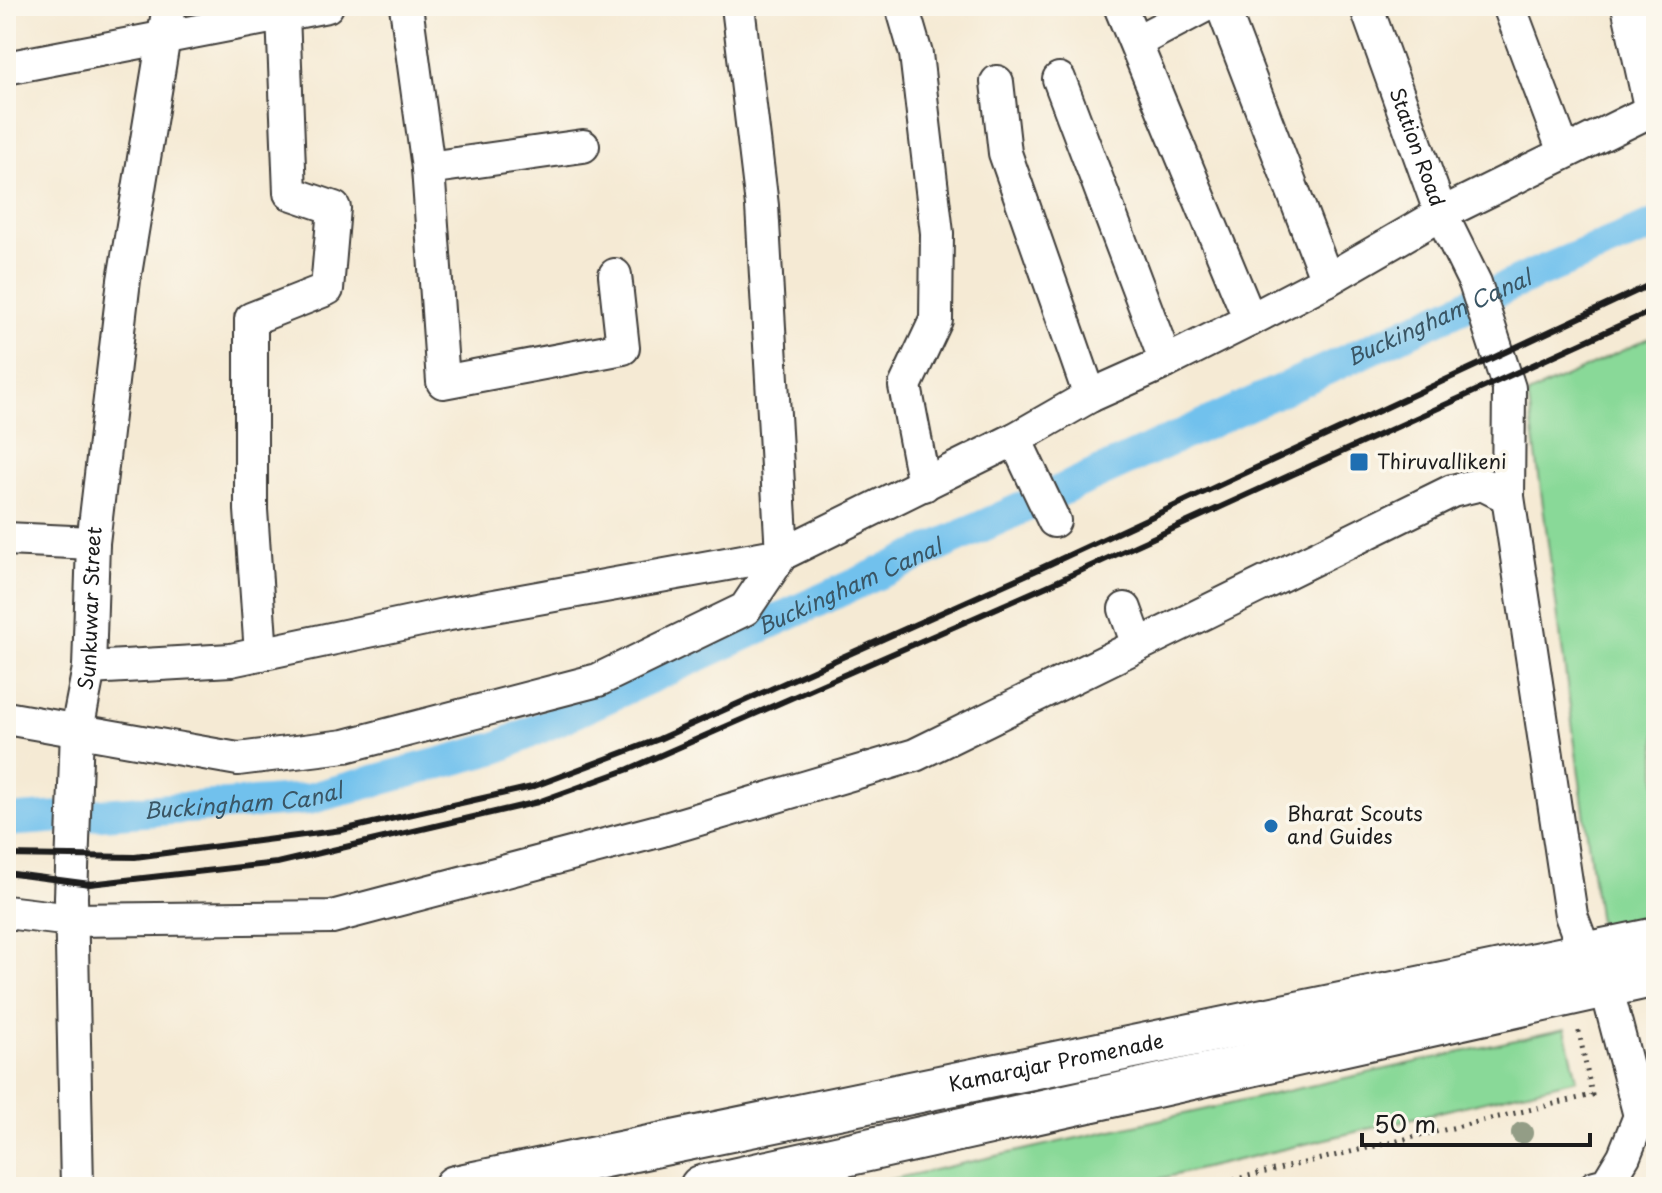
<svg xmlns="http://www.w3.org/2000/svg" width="1662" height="1193" font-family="'Playpen Sans',sans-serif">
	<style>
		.green { fill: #89d998; stroke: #527a5a; stroke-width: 2 }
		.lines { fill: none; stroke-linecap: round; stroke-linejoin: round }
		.canal { stroke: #71c1ed; stroke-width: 32 }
		.minor-casing { stroke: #3d3b38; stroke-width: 36 }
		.major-casing { stroke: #3d3b38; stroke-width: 46 }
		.path { stroke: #3d3b38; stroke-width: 5; stroke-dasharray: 2 6; stroke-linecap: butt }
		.minor { stroke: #fff; stroke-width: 32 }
		.major { stroke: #fff; stroke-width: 42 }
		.rail { stroke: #1c1c1c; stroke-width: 6 }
		.tree { fill: #939d86 }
		.poi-dot { fill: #1f6fb2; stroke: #fbf7ec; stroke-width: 3 }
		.labels { text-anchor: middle; stroke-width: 7; stroke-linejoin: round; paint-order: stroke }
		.street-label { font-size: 20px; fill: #1c1c1c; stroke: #fbf7ec }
		.poi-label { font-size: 20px; fill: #1c1c1c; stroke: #fbf7ec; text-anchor: start }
		.water-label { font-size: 22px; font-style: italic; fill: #3a5665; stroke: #fbf7ec }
	</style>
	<rect width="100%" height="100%" fill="#fbf7ec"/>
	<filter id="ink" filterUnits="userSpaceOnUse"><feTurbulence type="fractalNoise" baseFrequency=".0125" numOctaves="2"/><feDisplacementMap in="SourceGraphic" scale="16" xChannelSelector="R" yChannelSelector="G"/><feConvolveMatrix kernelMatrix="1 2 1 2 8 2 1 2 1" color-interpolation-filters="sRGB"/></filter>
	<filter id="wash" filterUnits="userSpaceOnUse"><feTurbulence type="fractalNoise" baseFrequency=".006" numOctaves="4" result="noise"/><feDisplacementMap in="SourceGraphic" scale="32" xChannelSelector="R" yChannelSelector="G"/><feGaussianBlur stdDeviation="1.8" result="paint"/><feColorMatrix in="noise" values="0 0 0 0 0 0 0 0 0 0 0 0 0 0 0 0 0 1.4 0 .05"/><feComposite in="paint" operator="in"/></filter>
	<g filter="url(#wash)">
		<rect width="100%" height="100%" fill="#f5ead4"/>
		<!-- green -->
		<path class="green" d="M1656,335V919L1600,931L1528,394Z
			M1565,1029L1577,1079L1125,1187H857Z"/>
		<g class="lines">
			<!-- canal -->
			<path class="canal" id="s1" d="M6,821L308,799L496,748L1535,274L1656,224"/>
		</g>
	</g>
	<g filter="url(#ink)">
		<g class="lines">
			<defs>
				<g id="minor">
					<path d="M406,6L428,168L443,382L623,348L615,275"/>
					<path d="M902,6L916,54L937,233L936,320L905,386L924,485"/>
					<path d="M1120,6L1250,320"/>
					<path d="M1222,6L1327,280"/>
					<path id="s2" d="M1366,6L1441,214L1475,283L1509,388L1508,497L1571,915L1585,953L1606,986L1640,1116"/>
					<path d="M1509,6L1564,152"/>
					<path d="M1628,6L1651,111"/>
					<path d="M1136,42L1204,6"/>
					<path d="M6,68L327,6"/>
					<path d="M1059,79L1166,362"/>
					<path d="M997,82L1005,153L1090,396"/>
					<path d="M428,168L583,146"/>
					<path d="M1015,439L1054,521"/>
					<path d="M6,539L93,543"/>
					<path d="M1125,609L1138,645"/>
					<path d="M261,654L251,510V319L327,289L334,208L290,193L283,14"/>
					<path d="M89,668L231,660L444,615L782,554L762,206L738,6"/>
					<path d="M6,718L238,759L345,746L598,680L745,609L782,554L1015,439L1090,396L1166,362L1250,320L1327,280L1441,214L1656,108"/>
					<path d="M6,912L71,920L332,917L662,830L915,755L1452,491L1482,484L1508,497"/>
					<path id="s3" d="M77,1187L71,897L77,730L89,668L93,543L124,280L169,6"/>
					<path d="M1595,1187L1607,1184L1624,1156L1640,1116L1656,1113"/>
				</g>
				<g id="major">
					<path id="s4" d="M455,1187L1656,939"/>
					<path d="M701,1187L1656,975"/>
				</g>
			</defs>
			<!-- minor casing -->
			<use href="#minor" class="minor-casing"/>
			<!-- major casing -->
			<use href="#major" class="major-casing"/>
			<!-- path -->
			<path class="path" d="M1202,1187L1592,1095L1578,1027"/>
			<!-- minor -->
			<use href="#minor" class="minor"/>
			<!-- major -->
			<use href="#major" class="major"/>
			<!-- rail -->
			<path class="rail" d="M6,855L135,857L342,830L532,787L659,739L1039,569L1656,282
				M6,873L90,884L277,863L538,802L629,769L1047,586L1656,309"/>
		</g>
		<!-- trees -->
		<circle class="tree" cx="1522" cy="1133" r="11"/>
	</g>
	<!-- markers -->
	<g class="poi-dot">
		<rect x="1349" y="452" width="20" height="20" rx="4"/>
		<circle cx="1271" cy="826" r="8"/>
	</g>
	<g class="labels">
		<!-- street labels -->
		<g class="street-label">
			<text dy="7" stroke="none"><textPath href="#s2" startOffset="150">Station Road</textPath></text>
			<text dy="7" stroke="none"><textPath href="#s3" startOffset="580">Sunkuwar Street</textPath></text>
			<text dy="7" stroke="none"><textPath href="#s4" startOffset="614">Kamarajar Promenade</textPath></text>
		</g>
		<!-- poi labels -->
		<g class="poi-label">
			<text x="1377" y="469">Thiruvallikeni</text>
			<text x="1287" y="821">Bharat Scouts<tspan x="1287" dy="23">and Guides</tspan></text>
		</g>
		<!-- water labels -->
		<g class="water-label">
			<text dy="8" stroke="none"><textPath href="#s1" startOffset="1534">Buckingham Canal</textPath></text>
			<text dy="8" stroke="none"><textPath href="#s1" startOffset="886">Buckingham Canal</textPath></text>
			<text dy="8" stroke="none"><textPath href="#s1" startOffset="238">Buckingham Canal</textPath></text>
		</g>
	</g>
	<!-- margin -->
	<rect width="1662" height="1193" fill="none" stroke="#fbf7ec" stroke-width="32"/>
	<!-- scale -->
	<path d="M1362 1133v12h228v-12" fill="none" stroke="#1c1c1c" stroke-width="4"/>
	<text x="1374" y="1133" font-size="24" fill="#1c1c1c" stroke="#fbf7ec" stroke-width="6" paint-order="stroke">50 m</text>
</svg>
